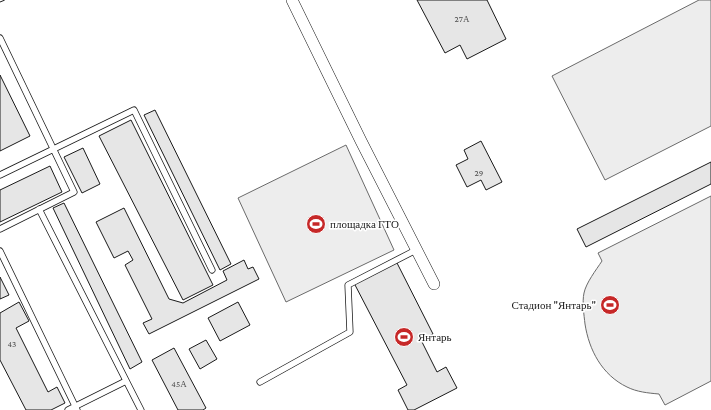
<svg xmlns="http://www.w3.org/2000/svg" width="711" height="410" font-family="'Crimson Pro',serif">
	<style>
		.green { fill: #ededed; stroke: #6a6a6a }
		.building { fill: #e6e6e6; stroke: #1a1a1a }
		.lines { fill: none; stroke-linecap: round; stroke-linejoin: round }
		.lane-casing { stroke: #1a1a1a; stroke-width: 7 }
		.street-casing { stroke: #1a1a1a; stroke-width: 12 }
		.lane { stroke: #fff; stroke-width: 5.5 }
		.street { stroke: #fff; stroke-width: 11 }
		.fence { stroke: #1a1a1a; stroke-width: 1; stroke-dasharray: 5 2; stroke-linecap: butt }
		.labels { text-anchor: middle; stroke-width: 3; stroke-linejoin: round; paint-order: stroke }
		.number-label { font-size: 9px; fill: #4d4d4d }
		.poi-label { font-size: 11px; fill: #1a1a1a; stroke: #fff; text-anchor: start }
	</style>
	<rect width="100%" height="100%" fill="#fff"/>
	<!-- green -->
	<path class="green" d="M699,0H711V126L605,180L552,76Z
		M346,145L394,250L286,302L238,198Z
		M711,196V381L665,405L659,394C648,393 637,392 627,387C602,375 589,350 585,324C584,315 582,302 584,293C586,283 596,270 602,261L598,253Z"/>
	<!-- building -->
	<path class="building" d="M417,0H487L506,39L467,59L460,45L445,53Z
		M0,75L30,136L0,151Z
		M155,110L231,264L220,270L144,115Z
		M131,120L213,285L183,300L99,136Z
		M481,141L502,182L486,190L481,180L467,187L456,165L468,159L464,150Z
		M83,148L100,184L82,193L64,157Z
		M711,162V184L586,247L577,229Z
		M50,166L62,192L0,222V190Z
		M64,203L142,362L130,369L53,208Z
		M124,208L169,299L183,303L227,280L223,271L244,260L248,269L253,267L259,279L149,334L143,323L152,319L125,265L133,260L128,251L114,258L96,222Z
		M396,261L433,334L421,340L437,372L446,367L457,388L414,410H408L398,390L407,385L354,283Z
		M0,277L9,295L0,299Z
		M19,302L29,321L16,328L48,392L57,387L65,403L51,410H26L0,360V313Z
		M238,302L250,325L220,341L208,318Z
		M206,340L217,359L200,369L189,349Z
		M174,348L206,408L203,410H178L152,360Z"/>
	<g class="lines">
		<defs>
			<path id="lane" d="M0,38L74,192L0,229
				M0,175L134,110L212,270
				M39,209L141,410
				M0,251L77,410
				M260,382L350,332L348,285L416,250
				M68,410L126,381"/>
			<path id="street" d="M292,0L361,141L434,284"/>
		</defs>
		<!-- lane casing -->
		<use href="#lane" class="lane-casing"/>
		<!-- street casing -->
		<use href="#street" class="street-casing"/>
		<!-- lane -->
		<use href="#lane" class="lane"/>
		<!-- street -->
		<use href="#street" class="street"/>
		<!-- fence -->
		<path class="fence" d="M0,2L5,0"/>
	</g>
	<!-- icons -->
	<defs>
		<symbol id="stadium-disc" viewBox="-11 -11 22 22"><circle r="9.5" fill="#c62828" stroke="#fff"/><path d="M0-5a6.5 5 0 1 0 0 10a6.5 5 0 1 0 0-10ZM-3.5-1.8h7v3.6h-7Z" fill="#fff"/></symbol>
	</defs>
	<g fill-rule="evenodd">
		<use href="#stadium-disc" x="305" y="213" width="22" height="22"/>
		<use href="#stadium-disc" x="599" y="294" width="22" height="22"/>
		<use href="#stadium-disc" x="393" y="326" width="22" height="22"/>
	</g>
	<g class="labels">
		<!-- number labels -->
		<g class="number-label">
			<text x="462" y="22">27А</text>
			<text x="479" y="176">29</text>
			<text x="12" y="347">43</text>
			<text x="179" y="387">45А</text>
		</g>
		<!-- poi labels -->
		<g class="poi-label">
			<text x="330" y="228">площадка ГТО</text>
			<text x="596" y="309" text-anchor="end">Стадион "Янтарь"</text>
			<text x="418" y="341">Янтарь</text>
		</g>
	</g>
</svg>
